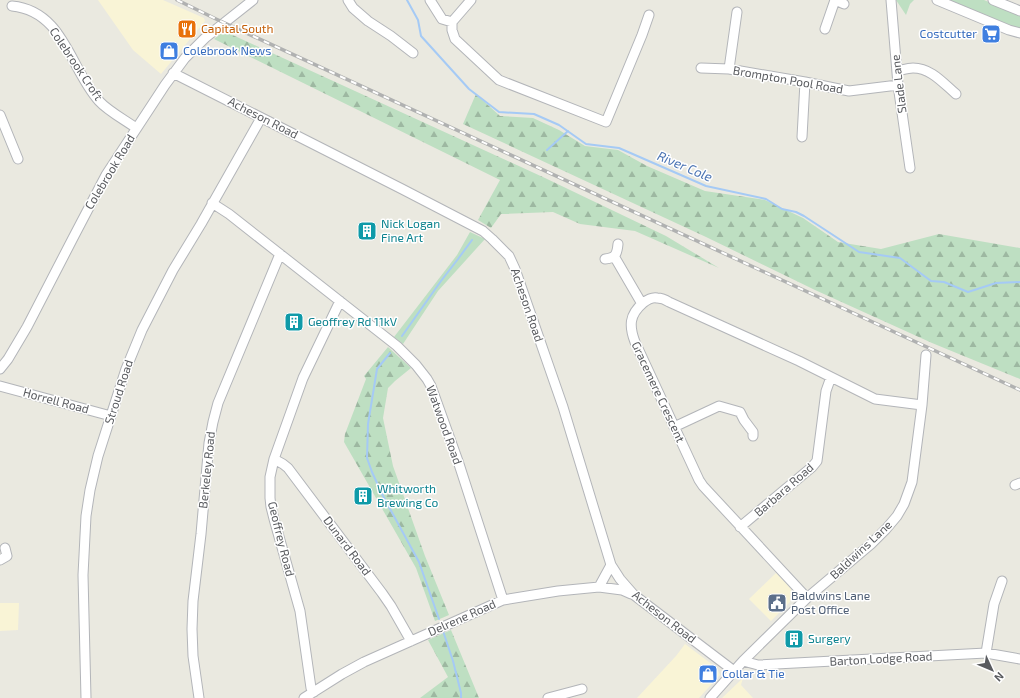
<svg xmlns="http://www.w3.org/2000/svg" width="1020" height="698" font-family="'Exo 2',sans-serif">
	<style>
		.commercial { fill: #f9f4d6 }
		.grass { fill: #bedfc2 }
		.forest { fill: url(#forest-firs) }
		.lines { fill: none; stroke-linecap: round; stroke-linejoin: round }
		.stream { stroke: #a5caf5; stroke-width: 2 }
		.minor-casing { stroke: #b3b5b9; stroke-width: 11 }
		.minor { stroke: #fff; stroke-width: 9 }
		.rail-casing { stroke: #b0b1b1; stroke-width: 3.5 }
		.rail { stroke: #fff; stroke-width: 2; stroke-dasharray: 6; stroke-linecap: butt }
		.labels { text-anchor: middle; stroke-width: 3; stroke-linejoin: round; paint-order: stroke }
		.food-label { font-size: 12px; fill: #c56008; stroke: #fff; text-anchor: start }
		.shop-label { font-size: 12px; fill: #366cbe; stroke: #fff; text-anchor: start }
		.street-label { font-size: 12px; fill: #595b5f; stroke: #fff }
		.culture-label { font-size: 12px; fill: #0d838f; stroke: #fff; text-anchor: start }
		.service-label { font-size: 12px; fill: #4e5e75; stroke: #fff; text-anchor: start }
		.water-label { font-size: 13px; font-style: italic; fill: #4c75b4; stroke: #fff }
	</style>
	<defs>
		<pattern id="forest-firs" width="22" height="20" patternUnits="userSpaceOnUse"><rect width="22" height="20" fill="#bedfc2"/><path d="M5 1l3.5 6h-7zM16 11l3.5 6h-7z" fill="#9db8a1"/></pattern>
	</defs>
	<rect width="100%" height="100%" fill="#eae9e0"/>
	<!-- commercial -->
	<path class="commercial" d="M98,0H163L204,18L205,21L161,74L133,50Z
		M776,573L791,589L790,602L771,621L749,599Z
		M0,603H19L18,630L0,631Z
		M685,644L717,668L720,675L699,698H637L676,656Z
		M743,678L741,685L753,698H722Z"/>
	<!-- grass -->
	<path class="grass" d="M896,0H914L910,4L906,15Z
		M947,0H984L1020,15V29Z
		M470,232L485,239L438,291L403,344L394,337L457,255Z"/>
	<!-- forest -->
	<path class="forest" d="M224,31L545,178L666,236L719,268L635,231L580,224L553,212L501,214L491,228L478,220L500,180L214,39Z
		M476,94L500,116L533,118L559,130L585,146L618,150L647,166L705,191L765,200L803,218L838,242L881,249L939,234L1020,248V379L932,343L815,290L706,237L463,124Z
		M388,347L411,368L395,381L388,388L383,418L393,466L425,556L449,615L435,621L416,568L344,442L345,434L366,379L364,376Z
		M451,630L479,698H420L448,677L428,640Z"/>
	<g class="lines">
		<!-- stream -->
		<path class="stream" d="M407,0L418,20L421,36L469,89L499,112L534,114L559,125L586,144L619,148L706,186L766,199L782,209L796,212L804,216L859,252L900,258L931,281L944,282L968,292L996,283L1020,282
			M547,150L568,131
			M402,336L441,281L458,259L472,240
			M390,353L377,369L368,424L367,458L372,472L383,496L419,562L439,619
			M443,631L453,661L461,693V698"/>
		<defs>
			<path id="minor" d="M348,0L353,8L368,21L391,36L413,53
				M430,0L442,19L452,22
				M471,0L452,22V30L455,39L499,80L606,122L642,35L649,15
				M835,0L844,4
				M891,0L898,85L910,168
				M937,0L1009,30L1020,33
				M993,0L1020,11
				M12,6C64,11 70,69 99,101C108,111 125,120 136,128
				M825,29L835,0
				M701,68L729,69L805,82L849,91L898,85
				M729,69L737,12
				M897,71C902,70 908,68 913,68C931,68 943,83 956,94
				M173,73L402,189L483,231L492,239L509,256L515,269L563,407L611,565L620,579L634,595L734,671
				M0,115L18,159
				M802,137L805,82
				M212,203L229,214L397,346L416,365L427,379L431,386L458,461L503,600
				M614,256L642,304
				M605,259C615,258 617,255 618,244
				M0,369L8,359L27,327L73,238L106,175L165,85L185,58L205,38L253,0
				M0,386L111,416
				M674,427L719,406L740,412L744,420L753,432V436
				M274,459L283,464L288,468L382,593L391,606L411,641
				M1015,485L1020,483
				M740,527L812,467L817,461L826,391L831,377
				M0,560L7,556L5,548
				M599,587L611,565
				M807,598L703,486L699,480L635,342C629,326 629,315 643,303C647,300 652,297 657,298C661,298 666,300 669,302L799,361L875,399L922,405
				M986,653L994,604L1002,581
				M743,661L758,665L986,653L1020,659
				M314,692L311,688L300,611L274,519L271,507L270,498V477L274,459L303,378L340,301
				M86,698L83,575L86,516L90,490L98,456L126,369L142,330L173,270L201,224L261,118
				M199,698L193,656L192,629L193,601L201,534L209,443L213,422L218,403L280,254
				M304,698L342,674L364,662L503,600L558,591L599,587L622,590L631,594
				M548,698L582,689
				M710,698L743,661L807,598L871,544L886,529L897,516L904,504L912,482L922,405L926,355"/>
		</defs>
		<!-- minor casing -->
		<use href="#minor" class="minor-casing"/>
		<!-- minor -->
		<use href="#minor" class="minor"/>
		<defs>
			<path id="rail" d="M177,0L216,19L1020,390"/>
		</defs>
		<!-- rail casing -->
		<use href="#rail" class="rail-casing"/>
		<!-- rail -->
		<use href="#rail" class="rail"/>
	</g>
	<!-- icons -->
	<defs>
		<symbol id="restaurant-square" viewBox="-11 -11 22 22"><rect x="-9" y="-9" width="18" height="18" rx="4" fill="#e8710a" stroke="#fff"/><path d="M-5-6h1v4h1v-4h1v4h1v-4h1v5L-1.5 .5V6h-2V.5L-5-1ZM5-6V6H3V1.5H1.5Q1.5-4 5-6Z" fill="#fff"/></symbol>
		<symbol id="supermarket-square" viewBox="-11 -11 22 22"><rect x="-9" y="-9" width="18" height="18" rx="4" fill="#3f7fe0" stroke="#fff"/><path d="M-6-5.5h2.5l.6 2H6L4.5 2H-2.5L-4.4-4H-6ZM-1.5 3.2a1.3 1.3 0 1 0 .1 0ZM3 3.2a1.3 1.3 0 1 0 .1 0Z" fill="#fff"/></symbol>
		<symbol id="shop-square" viewBox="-11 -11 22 22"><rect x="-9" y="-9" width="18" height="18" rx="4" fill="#3f7fe0" stroke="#fff"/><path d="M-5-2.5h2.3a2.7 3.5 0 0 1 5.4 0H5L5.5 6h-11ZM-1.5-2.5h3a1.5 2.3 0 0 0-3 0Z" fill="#fff"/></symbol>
		<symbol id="building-square" viewBox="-11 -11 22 22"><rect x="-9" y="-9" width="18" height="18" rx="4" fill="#0f9aa8" stroke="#fff"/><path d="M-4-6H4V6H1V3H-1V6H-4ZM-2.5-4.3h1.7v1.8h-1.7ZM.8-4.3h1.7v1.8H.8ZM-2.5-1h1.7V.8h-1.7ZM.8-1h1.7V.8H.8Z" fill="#fff"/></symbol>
		<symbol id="civic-square" viewBox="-11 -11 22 22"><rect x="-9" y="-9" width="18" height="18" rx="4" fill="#5c6f8a" stroke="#fff"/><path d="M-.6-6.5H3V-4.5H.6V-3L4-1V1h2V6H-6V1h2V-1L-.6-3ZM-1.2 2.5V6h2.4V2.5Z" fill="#fff"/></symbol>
	</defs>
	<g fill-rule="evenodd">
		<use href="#restaurant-square" x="176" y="18" width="22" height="22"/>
		<use href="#supermarket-square" x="980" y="23" width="22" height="22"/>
		<use href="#shop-square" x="158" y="40" width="22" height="22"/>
		<use href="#building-square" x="356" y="220" width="22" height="22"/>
		<use href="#building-square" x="283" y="311" width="22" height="22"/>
		<use href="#building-square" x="352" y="485" width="22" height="22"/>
		<use href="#civic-square" x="766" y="592" width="22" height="22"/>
		<use href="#building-square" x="783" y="628" width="22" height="22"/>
		<use href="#shop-square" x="697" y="663" width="22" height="22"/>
	</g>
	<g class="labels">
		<!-- food labels -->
		<g class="food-label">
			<text x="201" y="33">Capital South</text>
		</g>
		<!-- shop labels -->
		<g class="shop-label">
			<text x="977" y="38" text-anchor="end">Costcutter</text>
			<text x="183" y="55">Colebrook News</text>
			<text x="722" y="678">Collar &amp; Tie</text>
		</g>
		<!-- street labels -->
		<g class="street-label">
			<text transform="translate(76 64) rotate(56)" y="4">Colebrook Croft</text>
			<text transform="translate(788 80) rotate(10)" y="4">Brompton Pool Road</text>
			<text transform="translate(899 84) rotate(-97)" y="4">Slade Lane</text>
			<text transform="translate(263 118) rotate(27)" y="4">Acheson Road</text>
			<text transform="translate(110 172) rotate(-59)" y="4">Colebrook Road</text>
			<text transform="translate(527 305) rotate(71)" y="4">Acheson Road</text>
			<text transform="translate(119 392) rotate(-72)" y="4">Stroud Road</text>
			<text transform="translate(658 392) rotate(65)" y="4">Gracemere Crescent</text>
			<text transform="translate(56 401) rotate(15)" y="4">Horrell Road</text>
			<text transform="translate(444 425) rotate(70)" y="4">Watwood Road</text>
			<text transform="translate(207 470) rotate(-84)" y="4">Berkeley Road</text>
			<text transform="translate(784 490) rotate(-41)" y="4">Barbara Road</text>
			<text transform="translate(281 539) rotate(76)" y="4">Geoffrey Road</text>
			<text transform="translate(347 546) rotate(53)" y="4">Dunard Road</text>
			<text transform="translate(861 550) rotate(-43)" y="4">Baldwins Lane</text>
			<text transform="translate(664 617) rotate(38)" y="4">Acheson Road</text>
			<text transform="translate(462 618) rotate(-24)" y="4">Delrene Road</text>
			<text transform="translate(881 659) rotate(-3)" y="4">Barton Lodge Road</text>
		</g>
		<!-- culture labels -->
		<g class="culture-label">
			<text x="381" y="228">Nick Logan<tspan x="381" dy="14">Fine Art</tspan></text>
			<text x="308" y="326">Geoffrey Rd 11kV</text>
			<text x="377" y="493">Whitworth<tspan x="377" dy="14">Brewing Co</tspan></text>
			<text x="808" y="643">Surgery</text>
		</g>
		<!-- service labels -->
		<g class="service-label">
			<text x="791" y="600">Baldwins Lane<tspan x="791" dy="14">Post Office</tspan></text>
		</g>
		<!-- water labels -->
		<g class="water-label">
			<text transform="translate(685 166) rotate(23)" y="5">River Cole</text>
		</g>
	</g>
	<!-- north arrow -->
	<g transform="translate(992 670) rotate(134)" stroke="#ffffff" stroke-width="3" paint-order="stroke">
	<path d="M0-3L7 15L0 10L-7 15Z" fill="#595b5f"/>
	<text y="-6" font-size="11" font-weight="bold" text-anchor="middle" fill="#595b5f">N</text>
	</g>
</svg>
